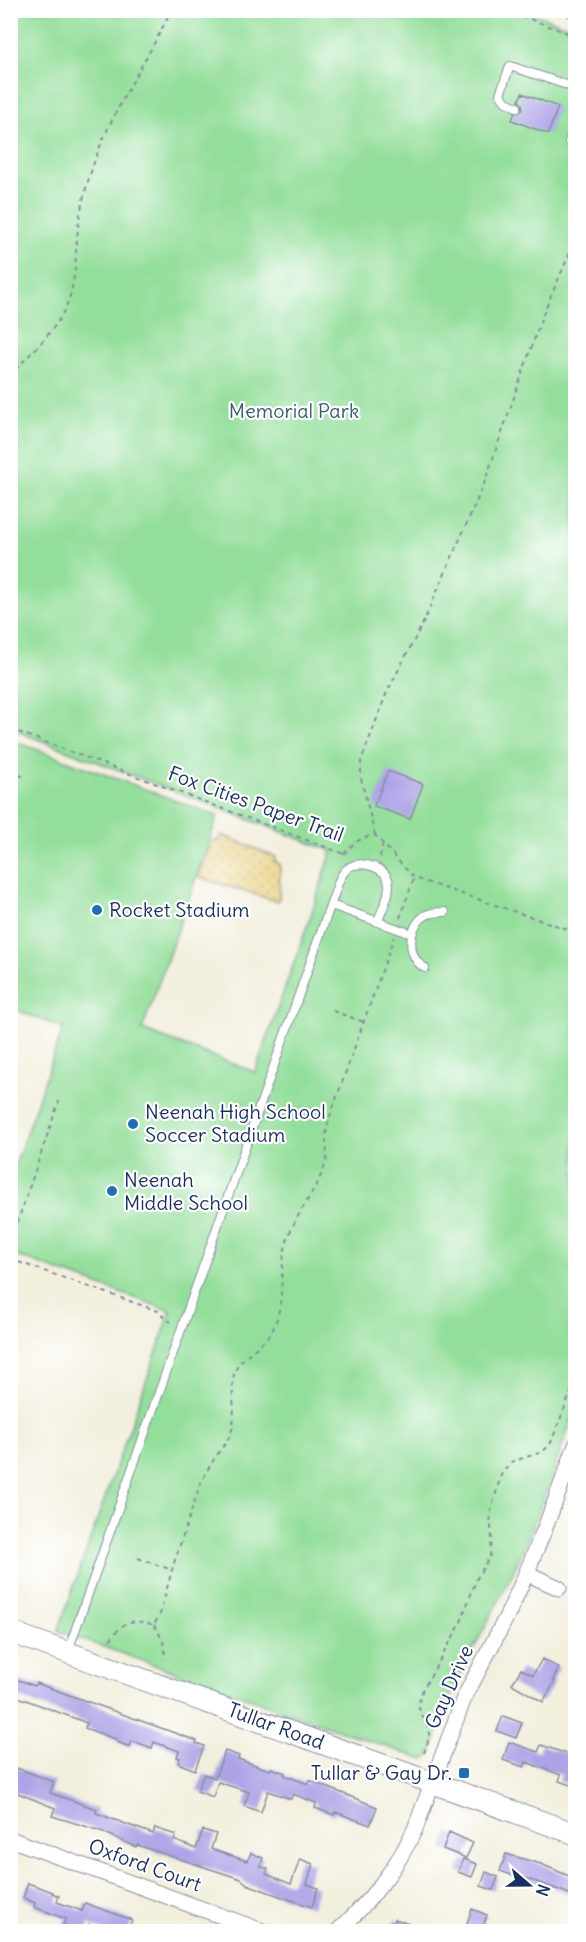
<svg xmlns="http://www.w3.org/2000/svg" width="586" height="1942" font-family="Delius,sans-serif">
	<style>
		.sand { fill: url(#sand-dots); stroke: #84847e; stroke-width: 1.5 }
		.park { fill: #93de9a; stroke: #57867c; stroke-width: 1.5 }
		.building { fill: #aea3e7 }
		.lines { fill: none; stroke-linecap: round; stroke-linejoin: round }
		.service-casing { stroke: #878f9e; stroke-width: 10 }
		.minor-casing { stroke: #878f9e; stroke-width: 17 }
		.secondary-casing { stroke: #878f9e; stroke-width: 23 }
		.path { stroke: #878f9e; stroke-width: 2; stroke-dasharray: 4.5 4.5; stroke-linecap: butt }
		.service { stroke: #fff; stroke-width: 8 }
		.minor { stroke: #fff; stroke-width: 15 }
		.secondary { stroke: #fff; stroke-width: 21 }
		.poi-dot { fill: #1f6fb2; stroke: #fff; stroke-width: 2 }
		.labels { text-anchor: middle; stroke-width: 4.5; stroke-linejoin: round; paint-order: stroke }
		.park-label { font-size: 20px; fill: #395b6d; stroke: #fff }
		.street-label { font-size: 20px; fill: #1b2f5e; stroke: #fff }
		.poi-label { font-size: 20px; fill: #1b2f5e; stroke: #fff; text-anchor: start }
	</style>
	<defs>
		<pattern id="sand-dots" width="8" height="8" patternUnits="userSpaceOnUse" patternTransform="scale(1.5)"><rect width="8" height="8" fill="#eeda9e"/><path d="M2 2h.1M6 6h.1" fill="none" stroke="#ccbb8a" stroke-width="1.8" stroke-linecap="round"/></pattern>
	</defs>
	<rect width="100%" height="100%" fill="#fff"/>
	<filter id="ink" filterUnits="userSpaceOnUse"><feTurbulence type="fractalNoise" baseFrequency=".0167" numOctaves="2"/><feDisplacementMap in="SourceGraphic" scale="12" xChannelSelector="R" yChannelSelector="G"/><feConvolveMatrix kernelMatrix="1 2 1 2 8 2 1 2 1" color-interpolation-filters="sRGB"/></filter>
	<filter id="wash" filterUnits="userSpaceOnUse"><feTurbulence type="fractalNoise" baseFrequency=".008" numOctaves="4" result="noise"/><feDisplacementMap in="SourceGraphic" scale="24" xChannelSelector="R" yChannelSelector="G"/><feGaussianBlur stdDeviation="1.35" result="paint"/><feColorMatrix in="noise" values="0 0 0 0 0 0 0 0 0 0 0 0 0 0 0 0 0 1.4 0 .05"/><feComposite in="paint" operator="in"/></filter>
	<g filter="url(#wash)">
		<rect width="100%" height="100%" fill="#f3efdd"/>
		<!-- sand -->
		<path class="sand" d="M221,835L276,857L275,862L280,864L279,899L276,901L198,877L212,841L220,840Z"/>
		<!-- park -->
		<path class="park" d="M524,10L575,29V1411L534,1524L512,1575L454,1687L430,1756L424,1760L58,1631L171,1311L11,1254V1177L63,1028L11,1008V740L218,816L142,1030L255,1072L312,912L332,851L11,729V11Z"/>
		<g id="blocks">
			<!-- building -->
			<path class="building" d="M522,93L558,107L548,134L512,120L515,112H520L523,109L522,104L519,101Z
				M388,771L423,784L410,819L374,806Z
				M542,1659L559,1668L553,1680L555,1681L543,1702L512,1684L521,1669L533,1675Z
				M10,1677L35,1686L36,1683L197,1741L196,1743L204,1746L195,1770L178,1763L180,1758L177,1757L179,1751L154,1742L152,1748L132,1741L130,1747L117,1742L118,1740L85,1728L87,1723L10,1694Z
				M503,1716L522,1723L516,1738L497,1731Z
				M509,1742L538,1752L541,1745L576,1757V1787L559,1781L561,1775L526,1762L524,1767L503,1760Z
				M225,1751L239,1756L238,1759L270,1770L271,1768L285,1773L284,1775L308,1784L309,1780L377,1807L370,1825L335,1812L334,1815L315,1808L316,1803L293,1794L291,1799L268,1791L261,1812L244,1806L249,1792L218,1782L213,1797L197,1791L204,1774L215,1778Z
				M17,1768L54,1782L50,1793L97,1809L96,1813L153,1834L155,1828L176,1835L174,1840L196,1849L203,1830L216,1834L211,1849L247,1861L251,1853L263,1858L260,1866L268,1869L266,1874L291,1884L300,1859L313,1864L307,1884L318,1888L312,1907L271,1893L247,1884L241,1879L137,1845L136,1847L101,1831L52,1816L55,1808L10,1790V1785Z
				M449,1832L473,1843L466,1858L443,1849Z
				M506,1854L541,1864L576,1879L570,1894L526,1878V1880L500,1871Z
				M463,1859L477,1864L472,1877L458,1872Z
				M486,1872L498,1877L493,1890L481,1886Z
				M28,1883L53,1892L52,1893L59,1896L57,1902L82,1911L85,1903L132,1920L128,1932H107L89,1924L86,1932H79L63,1925L66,1919L34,1907L35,1903L23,1898Z
				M472,1909L487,1915L481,1932L466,1926Z
				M395,1919L426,1930V1932H391Z"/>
		</g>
	</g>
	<g filter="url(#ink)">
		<use href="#blocks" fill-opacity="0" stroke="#878f9e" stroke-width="1.5"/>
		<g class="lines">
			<defs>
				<path id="service" d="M517,107L506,102L500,94L510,66L576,88
					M569,142L576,125
					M331,905L412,934
					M425,968C406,957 407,927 426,915C432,912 438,912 445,912
					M68,1651L340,878C344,872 347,867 354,865C365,862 384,868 388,879C392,892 382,909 378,921"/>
				<path id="minor" d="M573,10L576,12
					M526,1573L559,1588
					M10,1839L265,1932
					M337,1932C370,1901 396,1870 415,1829L464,1698L507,1616L523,1581L545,1528L576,1445"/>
				<path id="secondary" d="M10,1632L576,1834"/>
			</defs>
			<!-- service casing -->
			<use href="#service" class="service-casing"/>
			<!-- minor casing -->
			<use href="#minor" class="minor-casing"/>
			<!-- secondary casing -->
			<use href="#secondary" class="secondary-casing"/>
			<!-- path -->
			<path class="path" d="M505,10L576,36
				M10,376C29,354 53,334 65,309C77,284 75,254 78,228C81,204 88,179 96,157C115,105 148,60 171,10
				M10,729L344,854
				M10,772L25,777
				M375,835L361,779V761L387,692L424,621L484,484L543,314L576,239
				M344,854C354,842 360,838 375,835L414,878L576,932
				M380,857L383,843
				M400,918L414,878
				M333,1011L364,1022
				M10,1238H12L59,1101
				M10,1259L158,1311L166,1319L171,1322
				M138,1558L172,1570
				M154,1625C161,1637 167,1645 164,1659
				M110,1640C124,1621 130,1618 154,1625L160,1614L173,1566L200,1485C204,1476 208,1468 213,1461C219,1451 229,1441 232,1430C237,1411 229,1387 235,1371C242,1354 266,1345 274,1327C286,1297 278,1271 287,1241C295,1215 314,1194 324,1168C329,1158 326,1148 326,1137C326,1131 328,1125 329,1119L394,937
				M424,1753C426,1747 429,1740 429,1734C427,1713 412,1717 423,1689L460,1625L476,1580L490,1556L492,1539L490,1514L501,1475L511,1462L542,1452L550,1445L576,1379"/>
			<!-- service -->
			<use href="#service" class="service"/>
			<!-- minor -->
			<use href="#minor" class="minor"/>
			<!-- secondary -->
			<use href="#secondary" class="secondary"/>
		</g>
	</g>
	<!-- markers -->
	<g class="poi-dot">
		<circle cx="97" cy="910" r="6"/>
		<circle cx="133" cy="1124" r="6"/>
		<circle cx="112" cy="1191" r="6"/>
		<rect x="458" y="1767" width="12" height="12" rx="3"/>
	</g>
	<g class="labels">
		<!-- park labels -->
		<g class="park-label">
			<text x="294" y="418">Memorial Park</text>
		</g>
		<!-- street labels -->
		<g class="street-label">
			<text transform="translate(256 804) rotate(20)" y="7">Fox Cities Paper Trail</text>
			<text transform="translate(449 1687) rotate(-66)" y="7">Gay Drive</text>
			<text transform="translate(276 1726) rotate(20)" y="7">Tullar Road</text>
			<text transform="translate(145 1865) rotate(20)" y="7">Oxford Court</text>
		</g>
		<!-- poi labels -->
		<g class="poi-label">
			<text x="109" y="917">Rocket Stadium</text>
			<text x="145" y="1119">Neenah High School<tspan x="145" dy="23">Soccer Stadium</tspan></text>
			<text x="124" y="1187">Neenah<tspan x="124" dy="23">Middle School</tspan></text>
			<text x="452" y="1780" text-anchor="end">Tullar &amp; Gay Dr.</text>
		</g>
	</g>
	<!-- margin -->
	<rect width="586" height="1942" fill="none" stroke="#fff" stroke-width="36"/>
	<!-- north arrow -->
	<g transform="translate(529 1885) rotate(110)" stroke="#ffffff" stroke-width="4.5" paint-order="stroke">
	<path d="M0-4.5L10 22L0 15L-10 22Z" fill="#1b2f5e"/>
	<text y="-9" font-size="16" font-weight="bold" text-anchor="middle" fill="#1b2f5e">N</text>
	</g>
</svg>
